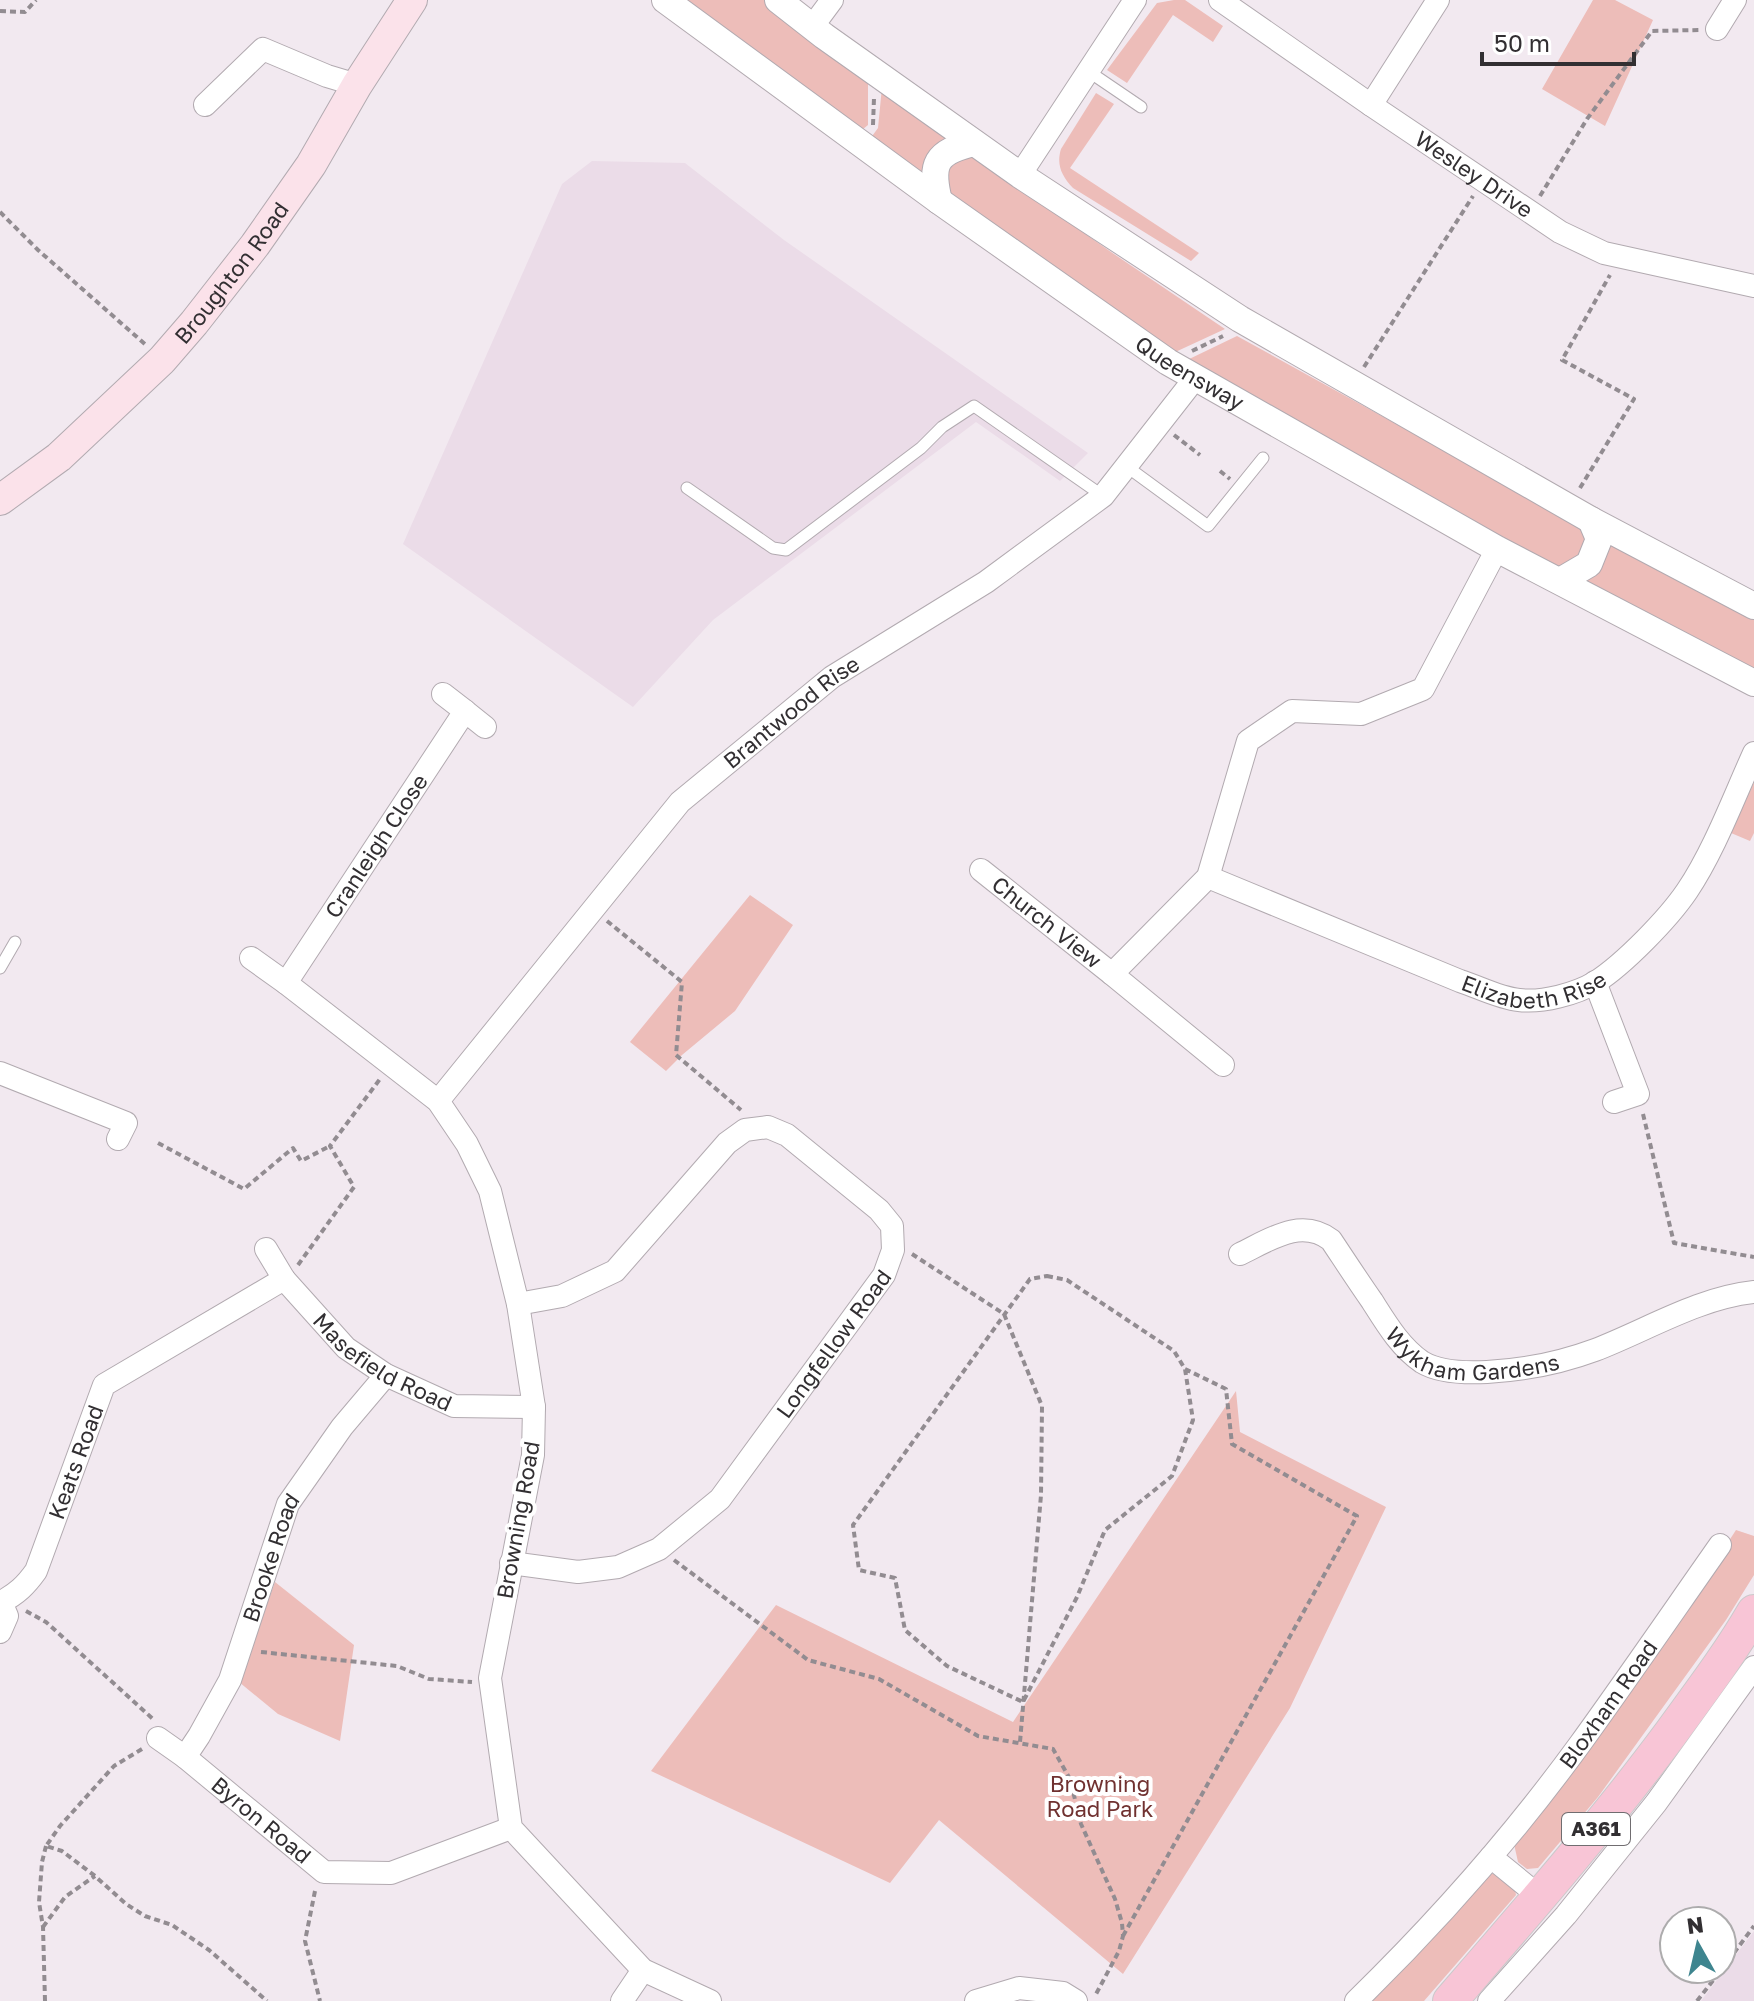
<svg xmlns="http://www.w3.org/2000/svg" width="1754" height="2001" font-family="'Golos Text',sans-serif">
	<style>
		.built { fill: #ebdce8 }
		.green { fill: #edbdb9 }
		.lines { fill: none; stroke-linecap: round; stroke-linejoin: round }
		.service-casing { stroke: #b2aab0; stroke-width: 13 }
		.minor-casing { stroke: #b2aab0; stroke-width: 24 }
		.tertiary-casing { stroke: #b2aab0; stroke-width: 28 }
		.secondary-casing { stroke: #b2aab0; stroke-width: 32 }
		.primary-casing { stroke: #cac9ca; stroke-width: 36 }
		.path { stroke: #928c91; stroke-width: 4; stroke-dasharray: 6 4; stroke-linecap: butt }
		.service { stroke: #fff; stroke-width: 11 }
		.minor { stroke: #fff; stroke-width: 22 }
		.tertiary { stroke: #fff; stroke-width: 26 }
		.secondary { stroke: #fbe2ea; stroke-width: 30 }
		.primary { stroke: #f8c5d6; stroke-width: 34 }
		.labels { text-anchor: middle; stroke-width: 8; stroke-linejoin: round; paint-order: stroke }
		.shield { fill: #fff; stroke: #706d70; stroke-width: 2 }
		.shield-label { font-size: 20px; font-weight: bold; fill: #322f32 }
		.street-label { font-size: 22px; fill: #322f32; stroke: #fff }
		.park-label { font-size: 22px; fill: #703130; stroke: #fff }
	</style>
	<rect width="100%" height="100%" fill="#f2e9f0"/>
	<!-- built -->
	<path class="built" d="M592,161L685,163L784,240L1088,453L1060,481L976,422L713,620L633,707L403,544L562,184Z
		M1754,1931V2001H1701Z"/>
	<!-- green -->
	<path class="green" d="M670,0H765L868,78V125L857,134Z
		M1174,0H1185L1223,26L1213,42L1173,15L1127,83L1107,70L1157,3Z
		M1593,0H1615L1653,20L1605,126L1542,89Z
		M882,87L957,141L923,182L870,139L878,128Z
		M1096,93L1114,104L1070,168L1199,253L1191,261L1073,188C1062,176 1056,165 1061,149Z
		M975,156L1111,252L1225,329L1171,354L948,198L944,170L955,158Z
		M1237,336L1577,524L1590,541L1583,558L1558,569L1183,362Z
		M1612,541L1754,617V676L1584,583L1597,574Z
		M1754,782V833L1750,841L1731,833Z
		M750,895L793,925L735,1011L682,1055L666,1071L630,1042Z
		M1236,1391L1240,1432L1386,1507L1290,1708L1123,1974L939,1820L890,1883L651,1771L776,1605L1013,1722Z
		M1736,1530L1754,1536V1575L1726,1620L1598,1797L1538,1868L1527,1869L1518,1862L1514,1844L1635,1686Z
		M275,1582L354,1645L340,1741L278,1714L239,1682Z
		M1489,1874H1506L1514,1884L1516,1895L1424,2001H1365Z"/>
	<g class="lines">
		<defs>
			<path id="service" d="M1088,71L1141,107
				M1126,466L1208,526L1263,458
				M687,488L773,548L786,550L921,448L942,427L974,406L1103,496
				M0,968L15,942"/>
			<g id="minor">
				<path id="s1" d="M1220,0L1371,105L1560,232L1604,253L1754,286"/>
				<path d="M812,27L832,0"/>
				<path d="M1717,29L1735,0"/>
				<path d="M205,105L263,49L327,76L357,85"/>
				<path d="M1371,105L1438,0"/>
				<path d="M1020,175L1135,0"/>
				<path d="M443,694L465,711"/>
				<path id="s2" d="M981,870L1112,974L1208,877L1248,741L1292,711L1361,714L1423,689L1497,549"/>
				<path id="s3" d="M1208,877L1460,981C1479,987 1499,998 1519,1000C1542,1003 1576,994 1596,982C1624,964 1668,919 1687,891C1714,851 1734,797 1754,753"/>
				<path d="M251,958L286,983L438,1101L467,1144L490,1191L518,1304L534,1407L533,1455L490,1678L511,1828L643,1970L710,2001"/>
				<path d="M1112,974L1223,1065"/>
				<path d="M1595,982L1638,1094L1614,1102"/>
				<path id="s4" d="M286,983L465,711L485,727"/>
				<path d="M0,1073L126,1123L118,1139"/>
				<path id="s5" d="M438,1101L680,802L832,677L986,582L1103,496L1196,377"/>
				<path id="s6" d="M266,1249L284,1279L346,1348L386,1375L454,1406L534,1407"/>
				<path id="s7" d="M1240,1254C1269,1240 1301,1217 1331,1240C1345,1261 1358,1281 1372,1301C1386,1323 1400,1347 1422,1362C1440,1373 1467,1373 1487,1372C1524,1370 1560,1363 1595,1350C1647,1330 1698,1298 1754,1292"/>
				<path id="s8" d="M511,1563L578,1572L618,1567L659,1549L720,1499L884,1275L893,1250L892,1226L879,1210L787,1135L768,1127L745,1130L727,1143L615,1271L562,1296L518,1304"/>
				<path id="s9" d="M0,1632L7,1616L1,1602C17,1594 26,1585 36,1571L104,1385L284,1279"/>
				<path id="s10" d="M158,1738L185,1757L324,1872L391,1873L511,1828"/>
				<path id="s11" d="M185,1757L199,1736L230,1680L288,1504L342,1427L386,1375"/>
				<path d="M1491,1857L1540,1897"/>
				<path d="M622,2001L643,1970"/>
				<path d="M976,2001L1019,1988L1063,1993L1076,2001"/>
				<path id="s12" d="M1356,2001C1437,1922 1513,1836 1580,1744C1627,1679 1673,1612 1720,1545"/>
				<path d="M1489,2001L1566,1915L1656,1803L1754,1667"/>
			</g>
			<g id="tertiary">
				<path id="s13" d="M665,0L939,201L1168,362L1497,549L1754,683"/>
				<path d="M778,0L824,36L1020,175L1240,319L1591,520L1754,606"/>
				<path d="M939,201C930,164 935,152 974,143"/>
				<path d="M1560,581L1589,564L1599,539L1591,520"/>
			</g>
			<g id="secondary">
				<path id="s14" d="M0,500L59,457L162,360L194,323L255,245L311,165L357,85L412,0"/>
			</g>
			<path id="primary" d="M1450,2001C1526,1913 1602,1826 1671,1733C1700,1693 1729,1655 1754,1612"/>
		</defs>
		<!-- service casing -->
		<use href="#service" class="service-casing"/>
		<!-- minor casing -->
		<use href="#minor" class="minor-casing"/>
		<!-- tertiary casing -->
		<use href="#tertiary" class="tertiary-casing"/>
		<!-- secondary casing -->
		<use href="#secondary" class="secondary-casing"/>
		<!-- primary casing -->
		<use href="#primary" class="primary-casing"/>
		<!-- path -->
		<path class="path" d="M0,11L25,12L36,0
			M873,125L874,98
			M1540,196L1587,119L1652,31L1699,30
			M0,212L38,250L146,345
			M1192,351L1223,336
			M1364,367L1473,196
			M1174,435L1200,455
			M1220,471L1230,479
			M1580,488L1634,399L1562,360L1610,275
			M607,921L682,982L676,1055L741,1110
			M1643,1114L1674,1243L1754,1257
			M158,1143L244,1189L293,1148L301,1161L330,1146
			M912,1254L1004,1314L1042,1406L1041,1495L1020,1742
			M298,1265L354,1187L330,1146L380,1079
			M1047,1276L1067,1280L1174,1351L1185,1369L1193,1420L1172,1476L1105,1530L1077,1597L1023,1702L947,1666L905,1630L895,1578L859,1570L853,1525L1030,1279Z
			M674,1560L808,1660L879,1679L978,1736L1053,1749L1070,1779L1081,1824L1115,1899L1122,1923L1123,1936L1119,1951L1095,1996
			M26,1611L46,1622L153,1719
			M261,1652L397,1666L429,1679L472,1682
			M142,1749L114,1766L60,1826L46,1846L62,1851L95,1876L126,1904L145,1916L172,1925L209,1950L267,2001
			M315,1891L305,1941L320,2001
			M43,1927L65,1897L95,1876
			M1123,1936L1357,1516L1232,1444L1226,1389L1185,1369
			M1722,1969L1754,1926
			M45,2001L43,1927L39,1902L42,1862L46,1846
			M1697,2001L1722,1969"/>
		<!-- service -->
		<use href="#service" class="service"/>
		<!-- minor -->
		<use href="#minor" class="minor"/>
		<!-- tertiary -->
		<use href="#tertiary" class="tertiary"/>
		<!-- secondary -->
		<use href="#secondary" class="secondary"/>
		<!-- primary -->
		<use href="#primary" class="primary"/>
	</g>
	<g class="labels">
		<!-- shield labels -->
		<rect class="shield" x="1562" y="1813" width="68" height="32" rx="6"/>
		<g class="shield-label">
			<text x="1596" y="1836">A361</text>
		</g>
		<!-- street labels -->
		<g class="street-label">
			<text dy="8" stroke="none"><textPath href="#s1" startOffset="308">Wesley Drive</textPath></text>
			<text dy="8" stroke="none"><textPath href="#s14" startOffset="326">Broughton Road</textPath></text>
			<text dy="8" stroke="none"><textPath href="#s13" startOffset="644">Queensway</textPath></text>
			<text dy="8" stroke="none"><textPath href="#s5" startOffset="528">Brantwood Rise</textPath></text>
			<text dy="8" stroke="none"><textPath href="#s4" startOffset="164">Cranleigh Close</textPath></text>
			<text dy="8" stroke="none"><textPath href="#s2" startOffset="84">Church View</textPath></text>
			<text dy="8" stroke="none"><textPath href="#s3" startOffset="350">Elizabeth Rise</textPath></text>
			<text dy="8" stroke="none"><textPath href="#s7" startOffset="298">Wykham Gardens</textPath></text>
			<text dy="8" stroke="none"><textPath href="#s8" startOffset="424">Longfellow Road</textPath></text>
			<text dy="8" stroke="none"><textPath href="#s6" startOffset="166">Masefield Road</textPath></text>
			<text dy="8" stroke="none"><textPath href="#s9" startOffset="196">Keats Road</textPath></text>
			<text transform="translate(518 1520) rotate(-80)" y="8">Browning Road</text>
			<text dy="8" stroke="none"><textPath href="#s11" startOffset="218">Brooke Road</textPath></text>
			<text dy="8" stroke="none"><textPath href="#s12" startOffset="390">Bloxham Road</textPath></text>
			<text dy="8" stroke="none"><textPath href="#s10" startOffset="132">Byron Road</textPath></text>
		</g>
		<!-- park labels -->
		<g class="park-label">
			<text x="1100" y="1792">Browning<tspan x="1100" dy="25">Road Park</tspan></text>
		</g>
	</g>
	<!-- north arrow -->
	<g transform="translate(1698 1945) rotate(352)"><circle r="38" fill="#ffffff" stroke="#adacad" stroke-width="2"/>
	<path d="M0-6L14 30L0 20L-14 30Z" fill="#3e858f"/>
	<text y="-12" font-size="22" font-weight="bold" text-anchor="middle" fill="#322f32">N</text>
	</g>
	<!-- scale -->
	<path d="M1482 52v12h152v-12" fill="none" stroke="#322f32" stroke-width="4"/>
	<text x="1494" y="52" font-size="24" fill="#322f32" stroke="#ffffff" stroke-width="6" paint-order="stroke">50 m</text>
</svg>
